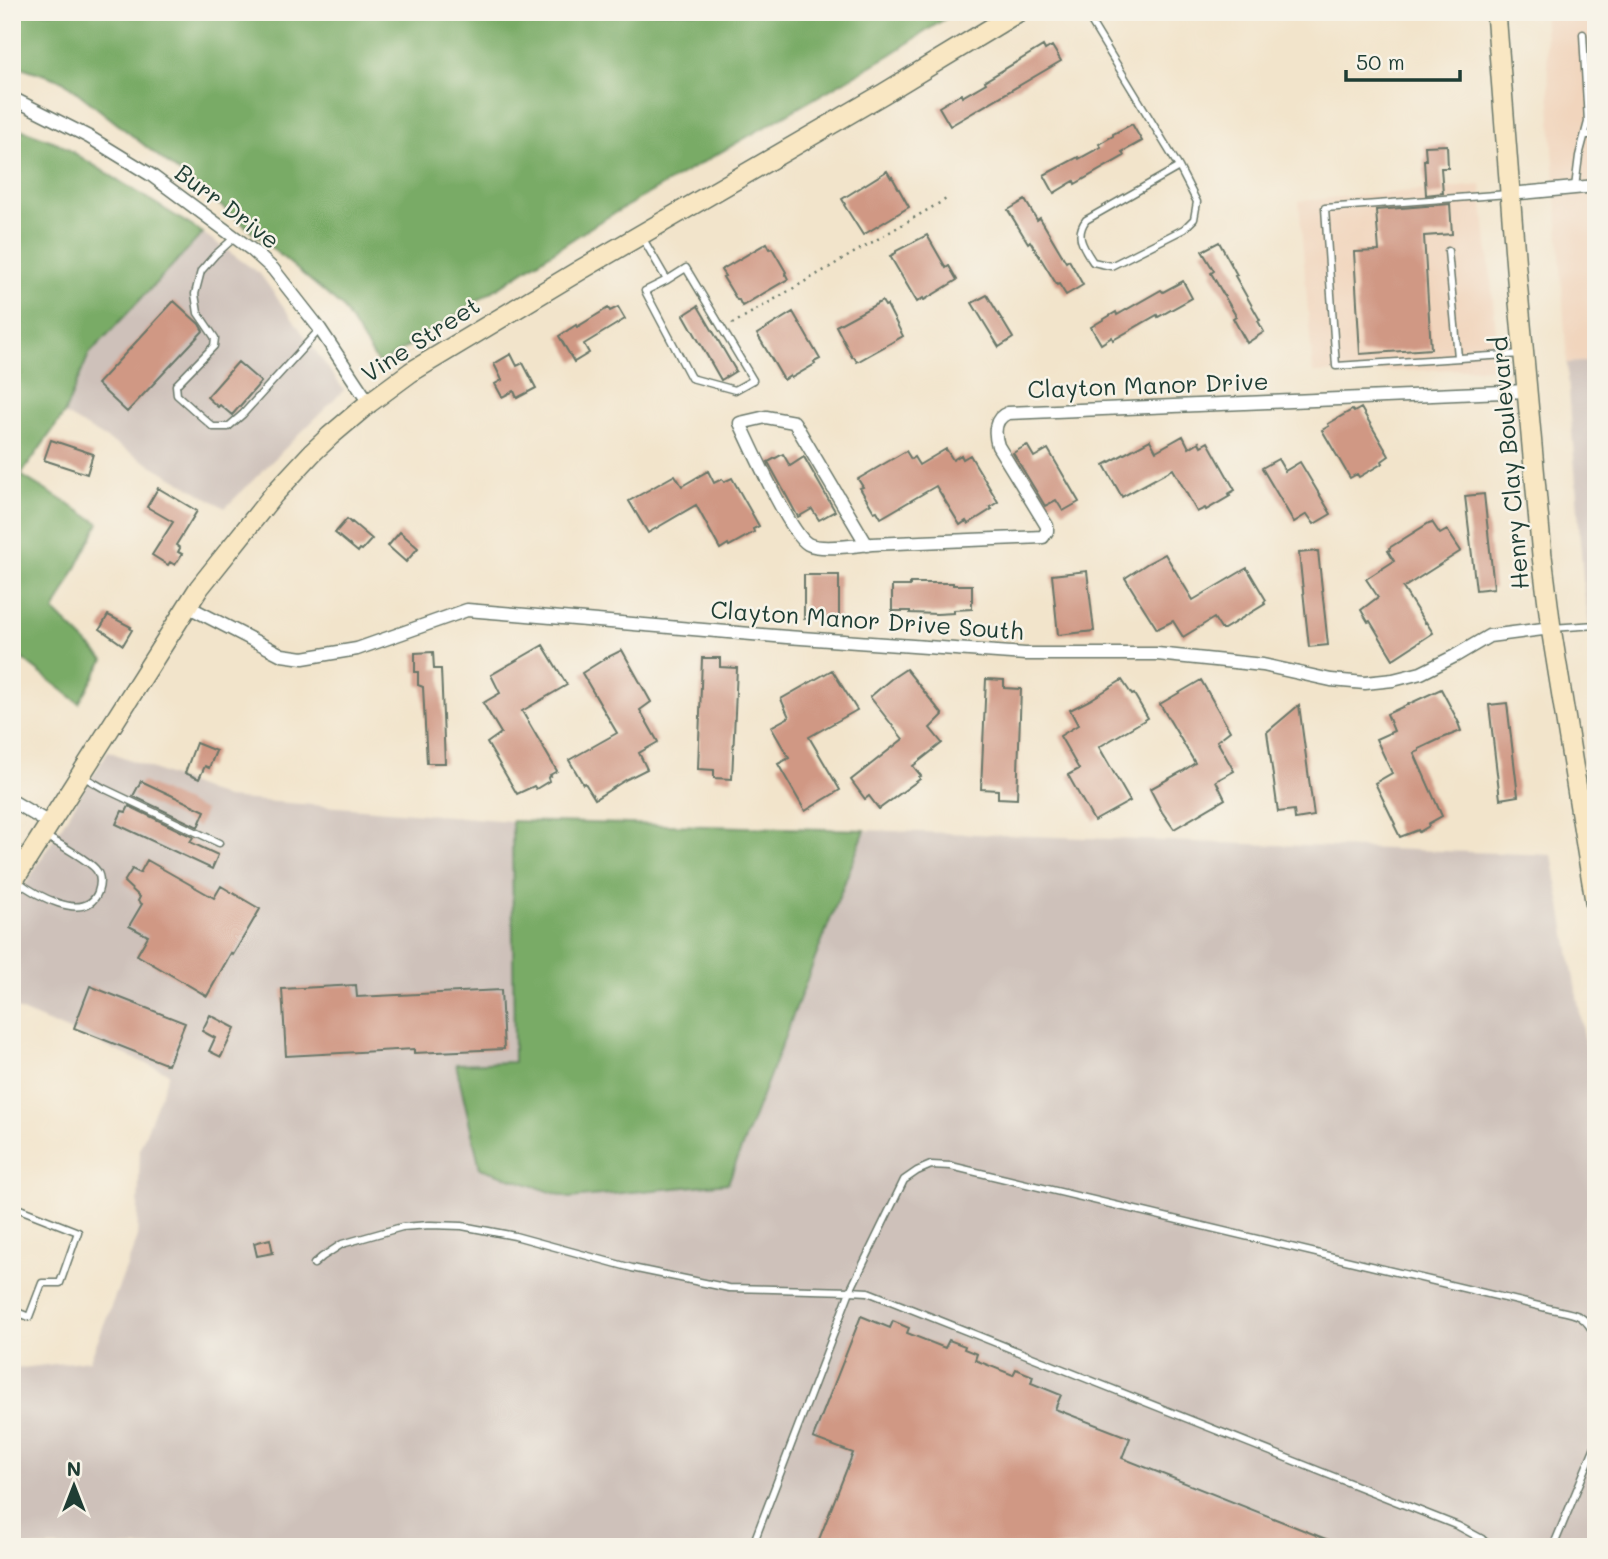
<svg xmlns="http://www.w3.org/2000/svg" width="1608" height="1559" font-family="Mali,sans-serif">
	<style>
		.built { fill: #f1d5bd }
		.industrial { fill: #cec1ba }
		.forest { fill: #79ab66; stroke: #4c744d; stroke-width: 2 }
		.building { fill: #d09884 }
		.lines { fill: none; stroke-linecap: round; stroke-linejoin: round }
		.lane-casing { stroke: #697769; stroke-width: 9 }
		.street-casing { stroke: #697769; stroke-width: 15 }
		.secondary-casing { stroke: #697769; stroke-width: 22 }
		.path { stroke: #697769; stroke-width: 2.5; stroke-dasharray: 2 5; stroke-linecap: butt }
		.lane { stroke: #fff; stroke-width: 6 }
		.street { stroke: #fff; stroke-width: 12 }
		.secondary { stroke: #f9e7c3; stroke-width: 19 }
		.labels { text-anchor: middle; stroke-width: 5; stroke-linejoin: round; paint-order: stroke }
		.street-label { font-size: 24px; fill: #1f3d34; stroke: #f7f3e8 }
	</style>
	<rect width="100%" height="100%" fill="#f7f3e8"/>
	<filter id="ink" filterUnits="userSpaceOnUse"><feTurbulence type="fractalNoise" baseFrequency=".0143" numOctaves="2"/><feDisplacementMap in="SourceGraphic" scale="14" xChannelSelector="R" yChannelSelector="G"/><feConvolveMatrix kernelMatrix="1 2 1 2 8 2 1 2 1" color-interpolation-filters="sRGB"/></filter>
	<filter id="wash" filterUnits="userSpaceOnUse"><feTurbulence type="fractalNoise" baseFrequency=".00686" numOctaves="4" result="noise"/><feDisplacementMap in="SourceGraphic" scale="28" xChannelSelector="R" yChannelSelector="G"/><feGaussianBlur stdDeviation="1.57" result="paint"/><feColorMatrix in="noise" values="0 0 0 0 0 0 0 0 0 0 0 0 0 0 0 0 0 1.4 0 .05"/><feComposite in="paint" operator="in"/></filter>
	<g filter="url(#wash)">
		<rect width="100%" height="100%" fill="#f2e4cb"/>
		<!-- built -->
		<path class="built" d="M1544,12H1596V361L1567,363Z
			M1481,185L1500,368L1313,373L1299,201Z"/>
		<!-- industrial -->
		<path class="industrial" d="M203,233L260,274L344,390L225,508L64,414L89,354Z
			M1596,361V667L1584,591L1567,363Z
			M108,751L226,798L512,821L514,1063L457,1064L728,1183L865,830L1552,855L1596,1103V1547H12V1369L90,1360L137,1240L140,1148L169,1073L12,1007V906Z"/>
		<!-- forest -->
		<path class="forest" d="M12,12H955L890,55L599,222L379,365L342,307L230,213L63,81L12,64Z
			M12,126L58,143L203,233L89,354L64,414L21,475L99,523L54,611L104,660L79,703L12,651Z
			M512,821L865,830L728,1183L569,1198L480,1168L456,1064L514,1062Z"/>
		<g id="blocks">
			<!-- building -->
			<path class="building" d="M1043,46L1045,50L1052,46L1061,61L950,126L939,107L961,94L962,97L986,83L985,81Z
				M1132,124L1142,141L1122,152L1124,156L1075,184L1074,181L1054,193L1044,175L1078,157L1079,159L1101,147L1099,144L1113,136V134Z
				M1447,145L1448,168H1441L1443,193L1426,195L1424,160H1426L1425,146Z
				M887,171L891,178L892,177L909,207L863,235L844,205L845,204L842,199Z
				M1025,200L1037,220L1040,218L1066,262L1069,260L1083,285L1066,295L1059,284L1057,285L1030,241L1028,243L1008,210Z
				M1450,204L1452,234L1424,236L1431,349L1360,354L1354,252L1379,251L1376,210Z
				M927,235L946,268L949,266L957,280L924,300L923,298L917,302L890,256L896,253V251Z
				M1219,242L1237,275L1235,276L1260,320L1258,321L1264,332L1247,343L1233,318L1236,316L1211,273L1214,271L1202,251Z
				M767,243L770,249L772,248L786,272L785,273L788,279L742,306L739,300H737L723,277L725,276L721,270Z
				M1183,281L1192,298L1158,317L1157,315L1113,340L1112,337L1101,344L1091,327L1116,312L1117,315L1161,290L1163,292Z
				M987,295L1013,338L999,347L972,303Z
				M174,301L199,324L203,331L127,412L97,384Z
				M882,301L885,306L887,305L903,336L857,362L854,357H852L836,326Z
				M698,306L736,371L721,380L684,315Z
				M618,307L625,319L584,344L589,353L574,362L559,336L576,325L577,327L608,308L610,311Z
				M793,312L820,359L814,362L815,364L791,378L790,376L784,380L757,334Z
				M511,354L517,366L523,363L536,388L517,398L514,391L502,397L495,384L502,380L494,364Z
				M238,362L261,382L232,415L220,405L218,407L207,397Z
				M1361,408L1389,456L1382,461L1383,463L1359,477L1357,474L1350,478L1322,430L1329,426L1328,424L1352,410L1354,412Z
				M1183,436L1189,448L1199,442L1201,446L1208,442L1235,490L1228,494L1230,496L1206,510L1205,508L1197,512L1173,469L1122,497L1104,465L1150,440L1156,451Z
				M51,440L93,454L87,474L44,460Z
				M1027,445L1034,457L1048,449L1079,502L1063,511L1056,500L1045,506L1013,453Z
				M946,449L953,460L961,455L963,459L970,455L998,502L990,507L992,509L968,524L966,521L960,525L936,486L881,518L877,511L874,512L860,488L863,487L858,479L906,451L911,459L914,457L919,465Z
				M783,454L790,466L804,457L835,511L819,520L812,509L798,517L768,462Z
				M1278,459L1285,471L1300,462L1331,514L1314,524L1307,514L1294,522L1262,468Z
				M708,471L714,483L722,479L724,482L732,478L759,526L753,529L754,532L729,546L728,544L720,549L696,505L648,533L629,501L675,475L682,486Z
				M158,488L197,511L176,545L180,548L178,552L182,554L175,565L170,562L168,565L152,555L173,522L147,507Z
				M1484,494L1494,588L1476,590L1465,496Z
				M347,519L351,523L352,522L372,539L362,550L360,549L358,552L335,533Z
				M1432,522L1440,534L1447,530L1461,551L1403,588L1425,623L1426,622L1433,633L1393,659L1370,621L1368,622L1361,610L1378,597L1366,579L1394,561L1388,551L1390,550L1389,548L1429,523Z
				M400,532L418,548L406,562L388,546Z
				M1318,551L1328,645L1309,647L1299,553Z
				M1165,554L1193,600L1247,568L1266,600L1264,602L1265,604L1224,629H1221L1214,618L1183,637L1173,621L1157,629L1125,578L1148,563Z
				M1087,571L1094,631L1058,635L1052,575Z
				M804,575H839V618L804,619Z
				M910,583H953V585H972V609L954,610V613L937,614L910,613V611H892V586H910Z
				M108,615L131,627L130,628L132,630L123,645L100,629Z
				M543,645L567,685L522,711L557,771L550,775L551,776L548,778L549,781L536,789L534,786L517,794L487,743L501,733L483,703L500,693L491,675Z
				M622,650L651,702L640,710L658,742L639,753L647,769L627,779L595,799L585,783L583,784L569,760L617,733L582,673L606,658Z
				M433,652L434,669H441L445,763H427L423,687L418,685V672H415V653Z
				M702,658H720V667L737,668L732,779L714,778V770L698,769Z
				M906,669L943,715L930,728L942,743L913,766L921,776L919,777L920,779L879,809L869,796L865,799L851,780L903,739L870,697L891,679Z
				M832,670L857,710L809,737L840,790L805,811L778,764L789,758L771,727L789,717L781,699Z
				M986,679L1004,680V688L1021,689L1017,799L998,798V790L981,789Z
				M1122,680L1132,695L1134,694L1148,718L1099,747L1130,801L1094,821L1068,775L1079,769L1060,736L1078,725L1070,710L1090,700Z
				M1201,680L1230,731L1217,741L1234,771L1216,781L1225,799L1174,829L1162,812L1150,789L1183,771L1195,763L1160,704Z
				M1441,689L1459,723H1458L1461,731L1440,739L1419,749V751L1414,753L1442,816L1428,824L1429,826L1419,832L1418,830L1400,837L1394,825L1395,824L1375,783L1392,773L1376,739L1394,731L1387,714Z
				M1507,703L1518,796L1500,799L1489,705Z
				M1299,705L1314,816L1295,819L1294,810L1278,812L1267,732Z
				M196,743L216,751L209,768L205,766L199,779L185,773Z
				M141,781L205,811L198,827L133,796Z
				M129,806L193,837L190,842L218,855L212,869L116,824L122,811L126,812Z
				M147,860L214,898L221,886L260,909L233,955L231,953L207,996L137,955L148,936L129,926L142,904L138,901L140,897L124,882L132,869L140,873Z
				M356,985L357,997L501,990L504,1049L414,1053V1049L286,1056L282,989Z
				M90,986L185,1023L168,1065L74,1028Z
				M210,1015L235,1028L221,1057L209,1051L215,1038L202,1031Z
				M270,1239L273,1253L257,1256L254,1243Z
				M861,1316L890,1328L893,1321L909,1328L907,1333L945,1348L949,1340L965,1346L964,1349L977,1354L975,1360L1013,1375L1016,1369L1033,1376L1031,1383L1061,1395L1055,1409L1130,1438L1122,1458L1346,1547H816L853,1453L813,1438Z"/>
		</g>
	</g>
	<g filter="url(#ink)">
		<use href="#blocks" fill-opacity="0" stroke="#697769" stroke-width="2"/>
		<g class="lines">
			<defs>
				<path id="lane" d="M1085,12L1179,167L1197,202L1194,219L1184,229L1111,266L1093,262C1084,248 1074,236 1086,220L1179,167
					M1585,135H1596
					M1575,187L1579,156L1588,122L1583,34
					M1508,194L1325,208L1336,366L1522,354
					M642,237L667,280L686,268L753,380L735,390L691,378L645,291L667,280
					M234,238L215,255L201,271L195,294L198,313L215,338L214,346L176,385L177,395L213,427H228L243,414L320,329
					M1448,251L1458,357
					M1552,628L1596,625
					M84,777L103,788L219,843
					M16,880C33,893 85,925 98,892C100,886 101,877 97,871C93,863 56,842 47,837
					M12,1206L78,1232L60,1283H42L29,1317L12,1310
					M314,1264L322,1257L342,1244L402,1227L430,1225L462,1226L515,1236L632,1268L729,1288L850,1291L904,1180L917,1171L931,1165L951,1166L1551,1309C1576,1314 1584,1313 1596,1337
					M752,1547L850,1291L868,1292L1458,1526L1482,1539L1490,1547
					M1553,1547L1596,1444"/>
				<path id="street" d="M12,98L89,137L151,175L252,250L273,269L320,329L369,403
					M1510,194L1596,186
					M867,545L794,422L766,417L740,423C751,446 790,534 808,544C821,551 856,545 872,544C929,542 986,539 1043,537L1047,531V526L998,446C994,433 994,418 1008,413L1527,391
					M187,606L282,655L303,658L357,649L467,610L787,637L1025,654H1157L1263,665L1331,680L1365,683L1393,680L1421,673L1455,656L1489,636L1551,628
					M12,801L49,823"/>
				<path id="secondary" d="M1496,12L1516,269L1542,556L1551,628L1596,907
					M12,883L199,588L274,494L312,453L330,436L369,403L411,372L582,269L883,94L1018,12"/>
			</defs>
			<!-- lane casing -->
			<use href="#lane" class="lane-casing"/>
			<!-- street casing -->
			<use href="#street" class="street-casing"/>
			<!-- secondary casing -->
			<use href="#secondary" class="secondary-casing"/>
			<!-- path -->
			<path class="path" d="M732,324L948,198"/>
			<!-- lane -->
			<use href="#lane" class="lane"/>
			<!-- street -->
			<use href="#street" class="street"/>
			<!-- secondary -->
			<use href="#secondary" class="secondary"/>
		</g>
	</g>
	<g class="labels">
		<!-- street labels -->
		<g class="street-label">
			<text transform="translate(227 207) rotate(37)" y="8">Burr Drive</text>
			<text transform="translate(421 340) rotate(-33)" y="8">Vine Street</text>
			<text transform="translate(1148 386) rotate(-2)" y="8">Clayton Manor Drive</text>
			<text transform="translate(1510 463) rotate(-95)" y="8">Henry Clay Boulevard</text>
			<text transform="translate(867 621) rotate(4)" y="8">Clayton Manor Drive South</text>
		</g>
	</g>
	<!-- margin -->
	<rect width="1608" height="1559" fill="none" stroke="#f7f3e8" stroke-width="42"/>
	<!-- north arrow -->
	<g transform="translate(74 1486)" stroke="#f7f3e8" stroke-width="5" paint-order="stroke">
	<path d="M0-5L12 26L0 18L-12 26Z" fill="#1f3d34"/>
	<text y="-10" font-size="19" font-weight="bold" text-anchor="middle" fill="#1f3d34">N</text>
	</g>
	<!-- scale -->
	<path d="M1346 70v10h114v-10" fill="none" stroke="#1f3d34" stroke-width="3.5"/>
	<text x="1356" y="70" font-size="21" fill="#1f3d34" stroke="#f7f3e8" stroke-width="5" paint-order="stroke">50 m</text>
</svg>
